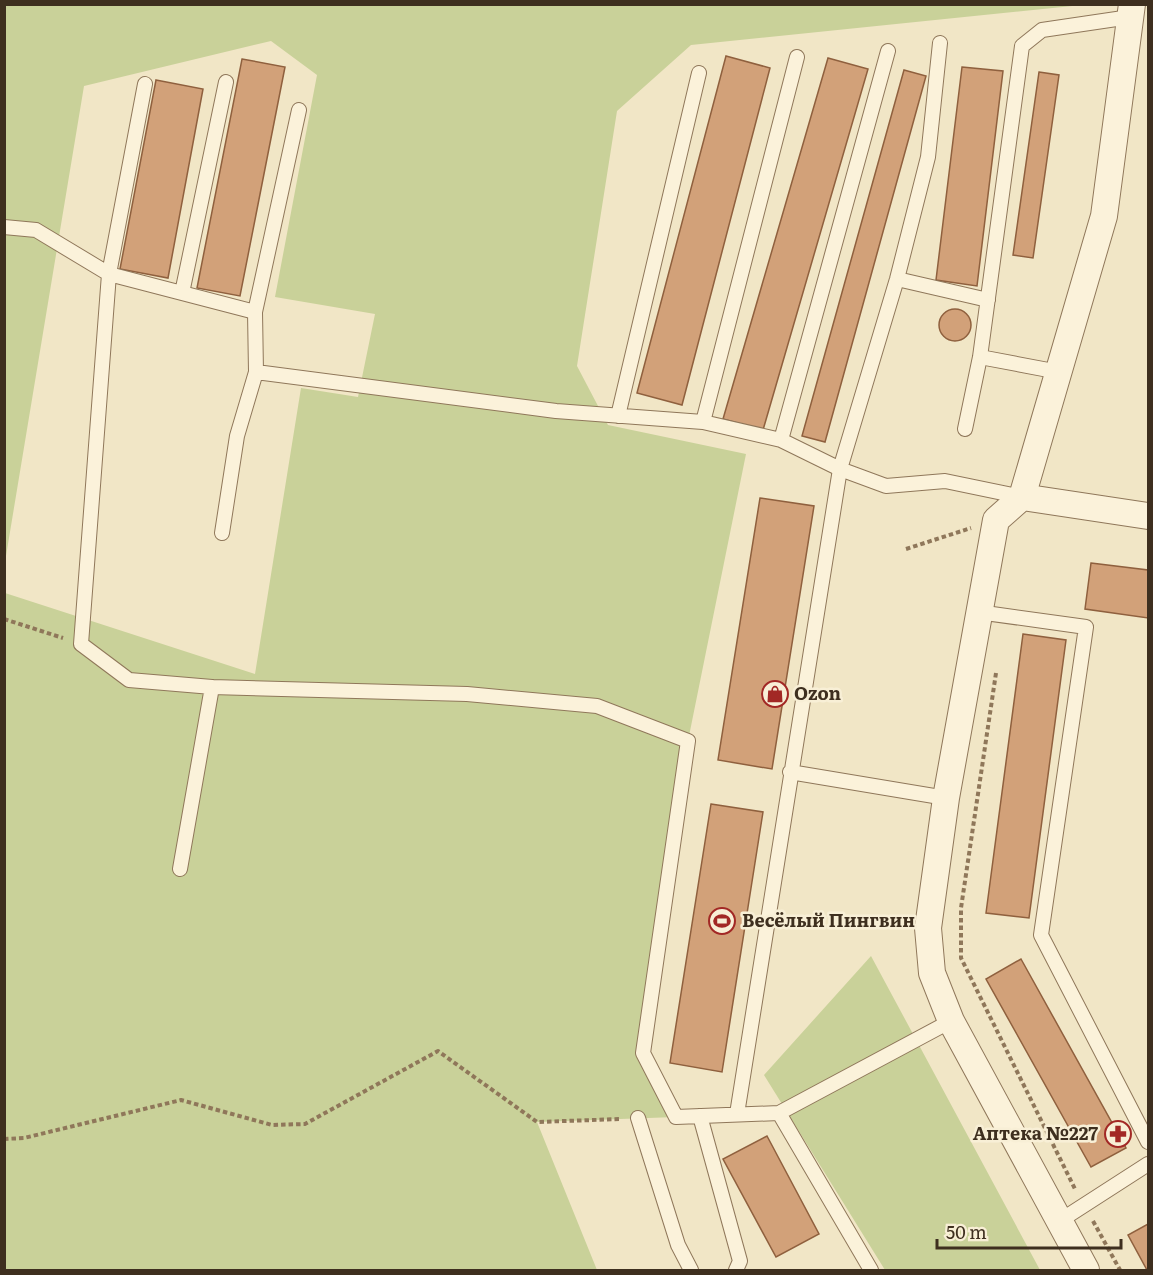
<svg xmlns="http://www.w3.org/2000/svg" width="1153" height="1275" font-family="Literata,serif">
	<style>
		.green { fill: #c9d199 }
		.building { fill: #d2a179; stroke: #8f603e; stroke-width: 1.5 }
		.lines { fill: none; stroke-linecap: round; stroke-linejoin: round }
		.service-casing { stroke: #8f775a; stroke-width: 16 }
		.minor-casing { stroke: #8f775a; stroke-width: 28 }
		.path { stroke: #8f775a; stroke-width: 4; stroke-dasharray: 4.5 3; stroke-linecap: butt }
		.service { stroke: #fbf2da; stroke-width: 14 }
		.minor { stroke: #fbf2da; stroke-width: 26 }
		.labels { text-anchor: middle; stroke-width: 5; stroke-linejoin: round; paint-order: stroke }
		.poi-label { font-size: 18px; font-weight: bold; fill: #3e2f1f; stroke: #f8efd6; text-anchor: start }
	</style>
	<rect width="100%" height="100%" fill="#f1e6c6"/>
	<!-- green -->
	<path class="green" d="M5,5H1082L691,45L617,111L577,366L608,425L746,454L688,741L643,1053L676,1117L537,1122L597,1270H5V593L255,674L301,388L358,397L375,314L275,297L317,75L271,41L84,86L5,562Z
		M871,956L1040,1270H885L764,1075Z"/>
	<!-- building -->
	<path class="building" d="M726,56L770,68L682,405L637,393Z
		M828,58L868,69L763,430L723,419Z
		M242,59L285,67L240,296L197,288Z
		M962,67L1003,71L977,286L936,280Z
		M904,70L926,76L825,442L802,436Z
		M1039,72L1059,75L1033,258L1013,255Z
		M156,80L203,89L168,278L120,269Z
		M939 325a16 16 0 1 1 32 0a16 16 0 1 1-32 0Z
		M760,498L814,506L772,769L718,760Z
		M1091,563L1148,570V618L1085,609Z
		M1023,634L1066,640L1029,918L986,913Z
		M711,804L763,812L722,1072L670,1063Z
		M1021,959L1126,1148L1091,1167L986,979Z
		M767,1136L819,1234L776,1257L723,1159Z
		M1148,1224V1270H1147L1128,1235Z"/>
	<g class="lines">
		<defs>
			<path id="service" d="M145,84L109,274L81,644L129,680L212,687L467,694L597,706L688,741L643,1053L676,1117L779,1113L951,1021
				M4,227L36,230L109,274L255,312L256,372L556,411L703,422L781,440L840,469L886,486L945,481L1022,497
				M897,279L988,300
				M182,293L226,82
				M255,312L299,110
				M980,357L1059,372
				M618,416L699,73
				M703,422L797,57
				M965,429L980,357L1022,46L1042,30L1130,17
				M781,440L888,51
				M222,533L237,436L256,372
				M978,612L1086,627L1041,935L1148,1142
				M790,772L946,798
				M180,869L212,687
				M779,1113L871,1270
				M737,1114L840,469L897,279L928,157L940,43
				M700,1116L740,1261L736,1270
				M638,1118L678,1245L691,1270
				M1058,1222L1148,1164"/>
			<path id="minor" d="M1022,497L1148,516
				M1086,1270L951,1021L932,973L928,928L946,798L996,520L1022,497L1104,216L1132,4"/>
		</defs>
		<!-- service casing -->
		<use href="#service" class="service-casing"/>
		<!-- minor casing -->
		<use href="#minor" class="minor-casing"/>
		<!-- path -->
		<path class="path" d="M906,549L971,528
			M4,619L63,638
			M996,673L961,908V958L1076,1191
			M4,1139L24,1138L181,1100L272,1125L305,1124L438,1051L537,1122L621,1119
			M1093,1221L1120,1270"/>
		<!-- service -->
		<use href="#service" class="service"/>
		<!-- minor -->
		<use href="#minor" class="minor"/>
	</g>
	<!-- icons -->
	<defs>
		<symbol id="shop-ring" viewBox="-11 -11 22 22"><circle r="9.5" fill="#f8efd6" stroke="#a22825" stroke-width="1.5"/><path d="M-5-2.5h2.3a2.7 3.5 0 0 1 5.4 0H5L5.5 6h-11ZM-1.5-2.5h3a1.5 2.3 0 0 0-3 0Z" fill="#a22825"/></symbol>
		<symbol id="stadium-ring" viewBox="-11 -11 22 22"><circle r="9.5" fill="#f8efd6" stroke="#a22825" stroke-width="1.5"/><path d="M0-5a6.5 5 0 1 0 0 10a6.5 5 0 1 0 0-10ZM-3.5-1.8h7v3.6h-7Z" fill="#a22825"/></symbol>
		<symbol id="pharmacy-ring" viewBox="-11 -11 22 22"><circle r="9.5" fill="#f8efd6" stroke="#a22825" stroke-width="1.5"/><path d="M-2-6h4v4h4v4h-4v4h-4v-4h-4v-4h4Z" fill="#a22825"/></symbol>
	</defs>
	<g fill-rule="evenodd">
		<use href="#shop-ring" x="760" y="679" width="30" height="30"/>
		<use href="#stadium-ring" x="707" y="906" width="30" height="30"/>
		<use href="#pharmacy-ring" x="1103" y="1119" width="30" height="30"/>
	</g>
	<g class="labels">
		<!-- poi labels -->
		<g class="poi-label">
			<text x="794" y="700">Ozon</text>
			<text x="742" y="927">Весёлый Пингвин</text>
			<text x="1098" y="1140" text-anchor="end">Аптека №227</text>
		</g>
	</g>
	<!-- border -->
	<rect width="1153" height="1275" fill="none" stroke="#3e2f1f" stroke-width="12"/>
	<!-- scale -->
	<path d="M937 1239v9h184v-9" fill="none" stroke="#3e2f1f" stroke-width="3"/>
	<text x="946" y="1239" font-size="18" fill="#3e2f1f" stroke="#f8efd6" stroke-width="4.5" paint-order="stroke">50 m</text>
</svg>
